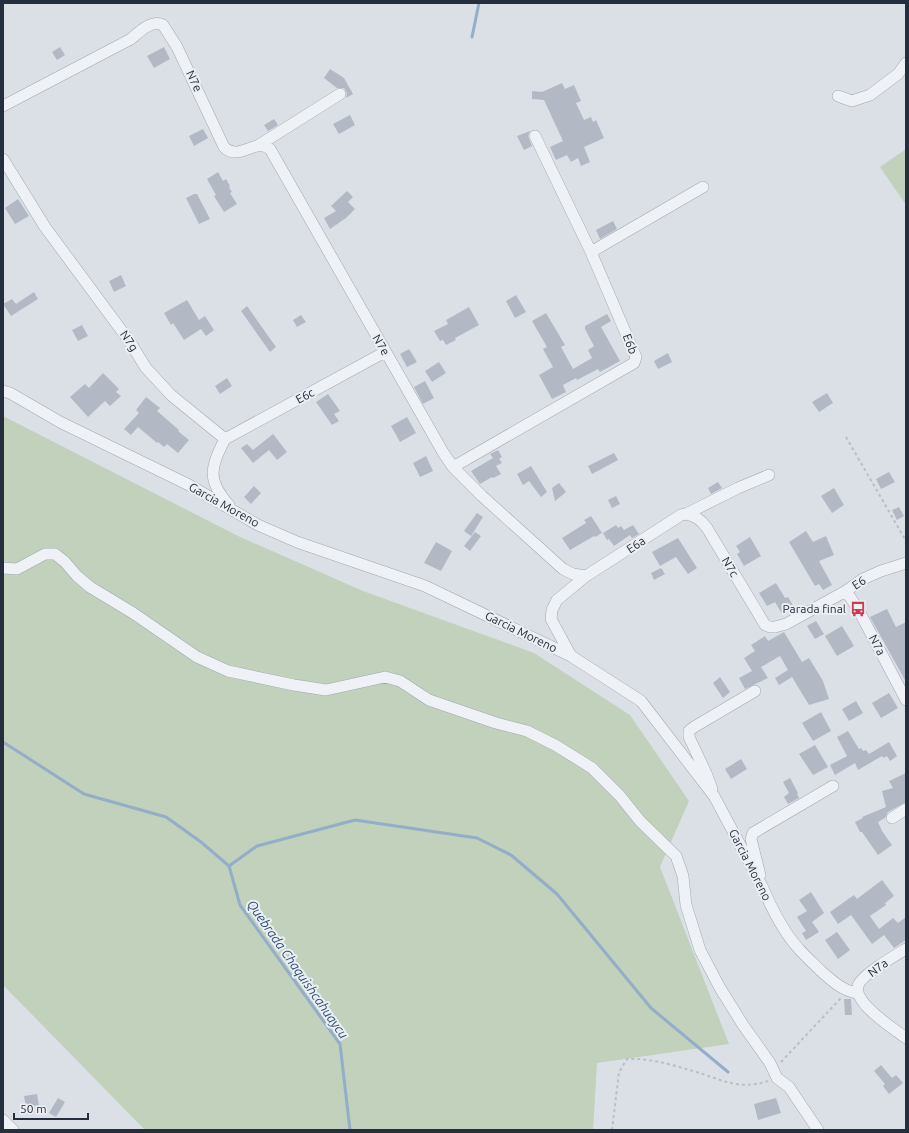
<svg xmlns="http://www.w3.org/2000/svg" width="909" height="1133" font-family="Ubuntu,sans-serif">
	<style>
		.green { fill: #c1d1bc }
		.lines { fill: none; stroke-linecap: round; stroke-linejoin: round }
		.stream { stroke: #94adc9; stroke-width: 3 }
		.building { fill: #b3b9c4 }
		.minor-casing { stroke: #a1a7b1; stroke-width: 12 }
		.path { stroke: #babec5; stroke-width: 2; stroke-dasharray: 3 3; stroke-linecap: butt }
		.minor { stroke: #eef1f5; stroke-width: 11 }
		.labels { text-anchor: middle; stroke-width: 4; stroke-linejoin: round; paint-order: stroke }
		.street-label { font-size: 12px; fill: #252e3d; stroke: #ebeff4 }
		.poi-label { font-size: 12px; fill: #252e3d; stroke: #ebeff4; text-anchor: end }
		.water-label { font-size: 13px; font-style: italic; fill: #2d4c73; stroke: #ebeff4 }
	</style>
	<rect width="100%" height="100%" fill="#dbe0e7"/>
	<!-- green -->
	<path class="green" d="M906,149V205L880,167Z
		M3,416L238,536L363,591L534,653L630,715L689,801L660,867L729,1044L597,1063L593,1130H145L3,985Z"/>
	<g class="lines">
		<!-- stream -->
		<path class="stream" d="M472,37L479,3
			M3,742L84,794L166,817L201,842L229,866L240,905L340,1044L350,1130
			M229,866L257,846L355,820L477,838L511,855L557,894L651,1008L728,1072"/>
	</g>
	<!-- building -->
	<path class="building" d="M60,47L65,55L57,60L52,52Z
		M164,47L170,59L154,68L147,56Z
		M330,69L344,78L353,94L346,98L347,93L344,88H337L324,78Z
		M562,83L565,89L574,85L581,101L576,103L584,120L591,117L593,122L596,120L604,138L584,147L590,162L581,166L578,158L571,162L567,155L556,160L550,147L563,141L544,100L532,99V91L542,92Z
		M350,115L355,125L339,134L333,124Z
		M274,119L278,125L268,131L264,125Z
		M203,129L208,138L194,146L189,136Z
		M530,131L528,136L532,146L524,150L517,136Z
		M218,172L223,181L226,179L230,186L229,187L232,192L230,193L237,204L224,212L214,196L216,195L207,179Z
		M347,191L353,197L348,202L355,209L346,218L330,229L324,218L336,211L331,206Z
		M194,194H197L210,219L199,224L186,198Z
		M18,199L29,216L15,224L5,208Z
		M613,221L617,229L600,239L596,230Z
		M121,275L126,286L114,292L109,281Z
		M34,292L38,299L11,316L3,304L12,299L16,304Z
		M516,295L526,312L515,318L506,301Z
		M187,300L199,320L205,316L214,330L206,336L201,329L184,340L173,323L171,325L164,313Z
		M247,306L276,347L270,352L241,311Z
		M469,307L479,325L455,338L456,340L446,345L443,340L440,341L434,331L448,324L446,320Z
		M546,313L565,345L561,347L573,369L592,358L588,350L594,346L585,329V326L607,314L611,321L601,327L620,361L600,372L598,369L577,380L576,378L563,385L566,392L552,399L539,375L553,367L543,349L547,347L532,321Z
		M301,315L306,322L297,327L293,320Z
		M82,325L88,336L78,341L72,330Z
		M409,349L417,362L407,367L400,354Z
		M668,353L672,362L658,369L654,361Z
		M439,362L446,373L432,382L425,371Z
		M103,373L119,389L116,392L121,396L110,406L105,401L88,417L70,397L85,384L89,388Z
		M227,378L232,386L220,394L215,386Z
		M425,381L434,398L423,404L414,387Z
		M827,393L833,403L819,412L812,402Z
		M328,394L340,411L334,414L339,421L332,425L316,402Z
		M146,397L160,408L157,411L179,430L178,431L189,440L178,453L167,444L164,447L158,442L157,443L138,427L131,435L124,429L139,413L136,410Z
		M407,417L416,433L400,442L391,426Z
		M273,434L287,452L277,460L269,450L253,463L241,448L247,444L253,450Z
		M498,450L502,457L499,459L502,463L496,466L501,474L493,478L492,477L480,484L471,471L493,458L490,454Z
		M614,453L618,460L592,474L588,466Z
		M426,456L433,471L420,477L413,463Z
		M531,466L547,492L541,497L529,481L523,485L517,474Z
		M889,472L895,482L881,489L876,479Z
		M718,482L722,488L711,494L708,488Z
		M559,483L566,492L555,501L552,488Z
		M254,486L261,493L251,504L244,497Z
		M834,488L844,505L832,513L821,496Z
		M616,496L620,504L612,508L608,500Z
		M899,507L904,516L897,520L892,510Z
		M477,513L483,517L471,536L464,531Z
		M591,516L602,533L595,537L594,536L570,550L562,538L586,523L584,520Z
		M616,525L618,528L621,526L624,530L633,525L639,534L632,538L630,535L614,546L609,539L607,540L603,533Z
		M806,531L813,542L826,536L834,555L819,561L832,585L823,590L819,584L815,586L789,542Z
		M475,532L481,536L470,551L464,546Z
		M750,537L761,556L744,566L737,554L740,552L736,546Z
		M678,538L697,568L688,574L676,557L660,566L652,552Z
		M436,542L452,551L441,571L424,563Z
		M661,568L665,574L654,580L651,573Z
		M776,583L785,598L788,597L794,607L782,614L775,602L767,606L759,593Z
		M887,609L896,627L906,622V682L870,617Z
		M816,621L824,634L815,639L807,626Z
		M842,626L854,646L837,656L825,636Z
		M784,632L802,662L809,658L823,681L829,699L809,705L792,677L779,685L775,678L788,670L780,656L761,667L768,678L745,689L739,678L752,671L744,658L755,651L751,645L765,636L768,641Z
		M720,677L730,692L723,698L713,683Z
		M889,693L898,708L881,718L872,703Z
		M856,701L863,713L849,721L842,709Z
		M821,712L831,731L813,741L802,723Z
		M848,731L859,749L861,748L863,751L866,750L869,754L889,742L897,756L890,761L887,756L883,758L882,756L858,770L855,763L835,775L830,765L847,756L837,737Z
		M815,745L828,767L813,775L799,754Z
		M741,759L747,769L731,779L725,769Z
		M906,773V802L888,812L885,818L878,822L882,831L892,845L878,855L862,832H860L855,822L863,818L862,817L886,807L882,791L893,788L889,781Z
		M790,778L798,793L797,794L799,798L788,804L784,797L789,793L783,782Z
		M882,880L894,896L885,903L886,905L870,916L879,929L893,918L898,923L906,917V940L894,948L884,935L872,944L851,915L838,924L830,912L854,895L857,899Z
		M811,892L824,913L812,922L819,932L806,940L802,933L806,931L797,917L807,911L799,900Z
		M837,932L850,950L838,959L825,940Z
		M844,999H851L852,1015H845Z
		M881,1065L892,1078L896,1075L903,1083L889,1094L883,1086L885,1084L874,1071Z
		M37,1094L39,1105L26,1107L24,1096Z
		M58,1098L65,1102L56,1117L49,1113Z
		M776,1098L781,1113L758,1120L754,1104Z"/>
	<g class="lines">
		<defs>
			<path id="minor" d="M838,96L852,101L870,95L898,74L906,63
				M3,106L131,39C139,32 152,19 163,25L177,47L224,147C235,159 249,146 262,145L270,149L444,454L453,467L482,496L563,569L573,574L586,576
				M259,145L340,94
				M3,159L45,227L130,342L146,368L171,395L225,439
				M591,252L703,187
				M3,391L10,393L60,422L189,485L258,525L297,542L425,586L571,656L641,701L714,796L762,886C771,907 783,932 799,949C806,957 814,964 821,971C832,981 843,991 857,993
				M225,439L385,352
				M225,439C210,467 207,481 229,505
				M453,467L634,363L636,357L591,252L535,136
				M686,514C696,516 701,520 707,528L765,625L770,627H775L786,624L846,591L863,579L881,571L906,563
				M3,568L17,569L45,554H55L65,562L77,576L90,587L133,613L197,657L228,671L294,685L326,690L385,677L400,681L429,700L496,723L527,731L555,745L592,768L620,796L640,821L676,856L683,876L686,905L700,950L720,988L743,1025L770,1063L777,1078L789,1087L818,1130
				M846,591L858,609L906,700
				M571,656L551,619L552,610L557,600L586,576L681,515L686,514L738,488L769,475
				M712,789L706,773L689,737V731L694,727L755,691
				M892,818L906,809
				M760,875L751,839L753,833L833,786
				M906,949C896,955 860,976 858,986C853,1003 894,1029 906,1038
				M3,1120L13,1130"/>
		</defs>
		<!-- minor casing -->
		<use href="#minor" class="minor-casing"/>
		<!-- path -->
		<path class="path" d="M846,437L906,541
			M781,1062L841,998
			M612,1130L619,1072L627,1059C634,1059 641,1059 648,1060C663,1062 679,1067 693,1071C721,1079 738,1091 768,1081"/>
		<!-- minor -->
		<use href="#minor" class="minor"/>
	</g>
	<!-- icons -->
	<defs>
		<symbol id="bus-bare" viewBox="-9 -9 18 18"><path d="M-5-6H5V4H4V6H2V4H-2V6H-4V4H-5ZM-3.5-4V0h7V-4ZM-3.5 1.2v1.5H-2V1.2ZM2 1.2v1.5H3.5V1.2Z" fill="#d4384f" stroke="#ebeff4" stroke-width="2.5" paint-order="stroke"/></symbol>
	</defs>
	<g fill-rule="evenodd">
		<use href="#bus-bare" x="847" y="598" width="22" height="22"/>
	</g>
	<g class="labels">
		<!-- street labels -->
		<g class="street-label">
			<text transform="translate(194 81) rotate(65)" y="4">N7e</text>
			<text transform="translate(129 341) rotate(56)" y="4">N7g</text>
			<text transform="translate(630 344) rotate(69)" y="4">E6b</text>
			<text transform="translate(381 345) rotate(60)" y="4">N7e</text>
			<text transform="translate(305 396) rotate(-28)" y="4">E6c</text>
			<text transform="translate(224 505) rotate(29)" y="4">Garcia Moreno</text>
			<text transform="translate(636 545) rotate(-33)" y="4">E6a</text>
			<text transform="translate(730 567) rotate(59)" y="4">N7c</text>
			<text transform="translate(859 583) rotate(-33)" y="4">E6</text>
			<text transform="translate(521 632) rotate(26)" y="4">Garcia Moreno</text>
			<text transform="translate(877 645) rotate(62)" y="4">N7a</text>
			<text transform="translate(750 865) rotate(63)" y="4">Garcia Moreno</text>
			<text transform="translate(878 968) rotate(-36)" y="4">N7a</text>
		</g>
		<!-- poi labels -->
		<g class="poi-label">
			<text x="846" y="613">Parada final</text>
		</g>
		<!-- water labels -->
		<g class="water-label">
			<text transform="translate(298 969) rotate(55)" y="5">Quebrada Chaquishcahuaycu</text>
		</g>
	</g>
	<!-- border -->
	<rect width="909" height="1133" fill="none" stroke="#252e3d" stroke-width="8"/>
	<!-- scale -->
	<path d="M14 1113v6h74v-6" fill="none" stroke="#252e3d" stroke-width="2"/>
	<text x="20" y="1113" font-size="12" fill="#252e3d" stroke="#ebeff4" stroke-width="3" paint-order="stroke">50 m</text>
</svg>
